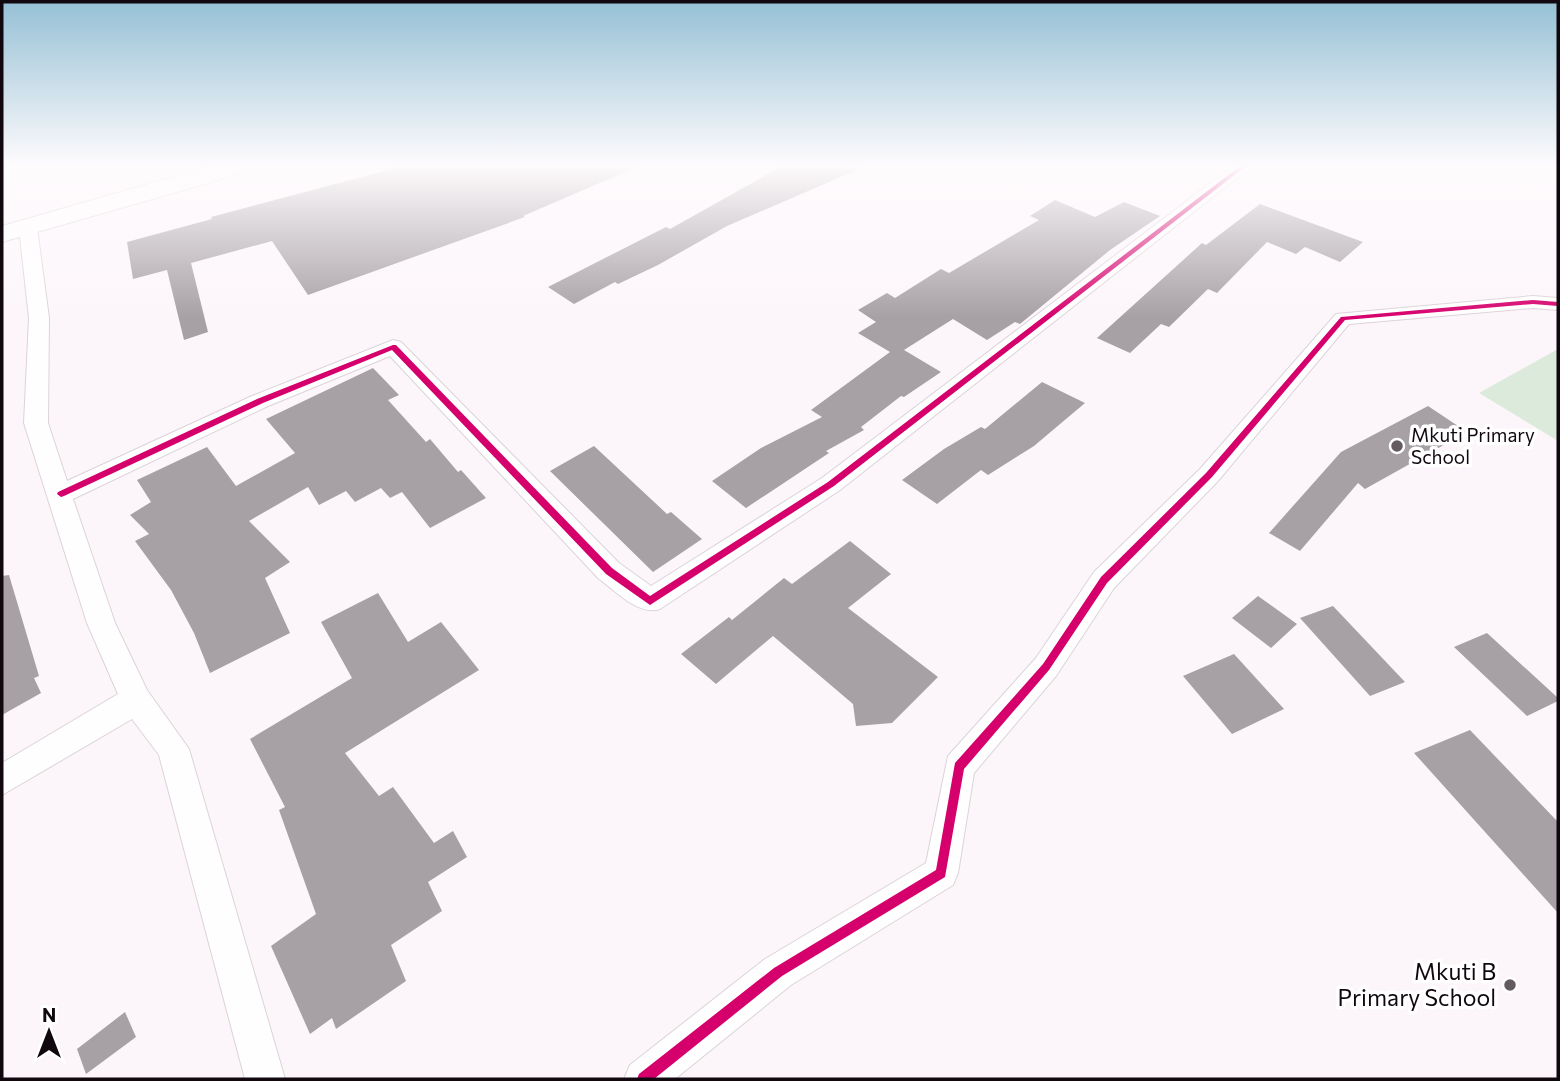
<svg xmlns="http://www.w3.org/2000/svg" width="1560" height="1081" font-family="Commissioner,sans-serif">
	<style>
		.green { fill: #dceadb }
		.building { fill: #a7a0a5 }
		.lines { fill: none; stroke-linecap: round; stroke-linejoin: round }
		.minor-casing { stroke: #dbd3d8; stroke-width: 2 }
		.trunk-casing { stroke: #dbd3d8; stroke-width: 2 }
		.minor { fill: #fffefe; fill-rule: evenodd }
		.trunk { fill: #fffefe; fill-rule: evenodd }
		.cycleway-casing { stroke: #fff; stroke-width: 4 }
		.cycleway { fill: #d6006c; fill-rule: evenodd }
		.poi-dot { fill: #635b61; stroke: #fff; stroke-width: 2.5 }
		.labels { text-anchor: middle; stroke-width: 7; stroke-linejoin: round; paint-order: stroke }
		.poi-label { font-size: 19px; fill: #11080f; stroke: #fff; text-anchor: start }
		.near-poi-label { font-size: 23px; fill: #11080f; stroke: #fff; text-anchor: end }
	</style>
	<rect width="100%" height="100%" fill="#fcf6fa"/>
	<!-- green -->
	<path class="green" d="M1558,349V441L1479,393Z"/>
	<!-- building -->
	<path class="building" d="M403,166H639L523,216L525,217L308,295L272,241L191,263L208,332L184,340L167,270L133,279L127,242L212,219L211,217Z
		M782,166H866L727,226L658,265L618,284L615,282L574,304L548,287L666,227L670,229Z
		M1055,200L1095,217L1124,202L1160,216L1110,250L1020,324L1015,322L987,340L953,319L904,350L941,372L904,397L901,396L861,427L864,430L826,451L829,453L746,508L712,481L761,448L822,417L811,410L890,352L858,333L876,322L858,310L887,293L895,298L941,269L949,273L1039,220L1030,216Z
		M1260,204L1363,242L1340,262L1305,247L1296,254L1267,242L1217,293L1208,289L1169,327L1161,324L1130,353L1097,338L1202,243L1206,245Z
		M373,368L399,395L388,400L426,442L430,439L458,472L461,470L486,498L430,528L402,492L390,498L381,488L355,502L346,491L319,505L308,487L249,521L290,562L265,578L290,633L210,673L194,633L171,590L135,541L149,534L130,515L151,502L137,480L207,447L236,486L295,453L266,419Z
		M1042,382L1085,403L1034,446L988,475L981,470L937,504L902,480L944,449L981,427L985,429Z
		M1428,406L1467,432L1365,489L1358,483L1300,551L1269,533L1341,452Z
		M594,446L667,514L671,512L702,539L653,572L550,471Z
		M850,541L891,574L848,608L938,677L892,723L856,726L853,704L773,636L716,684L681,654L729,617L732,620L784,578L792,584Z
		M9,575L39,676L34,678L41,693L2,715V576Z
		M378,593L408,642L441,622L479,670L345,753L379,796L393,787L434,843L453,831L467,857L428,882L442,911L391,945L406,981L336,1029L332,1018L310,1034L271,946L316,914L279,810L285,807L250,739L352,678L321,622Z
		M1258,596L1297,624L1271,648L1232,618Z
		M1333,606L1405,682L1370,696L1300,618Z
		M1487,633L1558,698V701L1527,716L1454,647Z
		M1234,654L1284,709L1232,734L1183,676Z
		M1470,730L1558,822V913L1414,753Z
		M125,1012L136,1037L86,1074L77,1049Z"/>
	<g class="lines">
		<defs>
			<path id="minor" d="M1233,166H1252L840,490L660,609C638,616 616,591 599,579L390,356L268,406L73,499L115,623L147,690L189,749L285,1079H245L159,755L132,719L2,795V763L118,694L87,623L24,423L29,318L19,228L21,224H35L37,228L49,318L48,423L67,481L252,396L393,340L401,342L619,563L651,586L822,478Z
				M1533,296L1558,298V310L1533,308L1349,324L1218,481L1114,588L1056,676L974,773L958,873L953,885L791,985L675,1079H624L630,1065L765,959L926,863L948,756L1036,658L1094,572L1200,469L1336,314Z"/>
			<path id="trunk" d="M212,166H253L250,171L2,242V226Z"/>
		</defs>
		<!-- minor casing -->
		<use href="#minor" class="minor-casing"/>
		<!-- trunk casing -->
		<use href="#trunk" class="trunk-casing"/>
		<!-- minor -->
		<use href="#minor" class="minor"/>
		<!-- trunk -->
		<use href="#trunk" class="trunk"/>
		<defs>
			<path id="cycleway" d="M1240,166H1246L834,486L650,605L606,574L392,350L263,403L64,496L61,497L57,494L58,492L257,399L393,345H396L612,568L650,596L828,482Z
				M1533,300L1558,302V306L1533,304L1345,320L1212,477L1107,583L1049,670L964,769L945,877L782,976L654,1079H637L639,1074L774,968L936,870L955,763L1043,664L1101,577L1206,473L1341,317Z"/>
		</defs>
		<!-- cycleway casing -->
		<use href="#cycleway" class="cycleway-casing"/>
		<!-- cycleway -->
		<use href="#cycleway" class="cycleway"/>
	</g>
	<!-- sky -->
	<linearGradient id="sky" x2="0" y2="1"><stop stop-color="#95c0d5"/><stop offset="0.52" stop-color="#fefbfd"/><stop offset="1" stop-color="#fefbfd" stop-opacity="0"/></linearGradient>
	<rect width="1560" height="318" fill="url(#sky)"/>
	<!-- markers -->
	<g class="poi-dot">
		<circle cx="1397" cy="446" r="7"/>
		<circle cx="1510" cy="985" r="7"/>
	</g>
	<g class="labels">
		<!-- poi labels -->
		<g class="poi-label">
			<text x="1411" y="442">Mkuti Primary<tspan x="1411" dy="22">School</tspan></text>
		</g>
		<!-- near-poi labels -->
		<g class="near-poi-label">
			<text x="1496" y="980">Mkuti B<tspan x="1496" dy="26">Primary School</tspan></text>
		</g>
	</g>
	<!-- border -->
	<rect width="1560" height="1081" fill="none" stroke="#11080f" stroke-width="7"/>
	<!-- north arrow -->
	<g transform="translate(49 1032)" stroke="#ffffff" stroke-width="5" paint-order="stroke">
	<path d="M0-5L12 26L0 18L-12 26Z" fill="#11080f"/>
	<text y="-10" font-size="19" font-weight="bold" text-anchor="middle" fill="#11080f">N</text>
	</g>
</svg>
